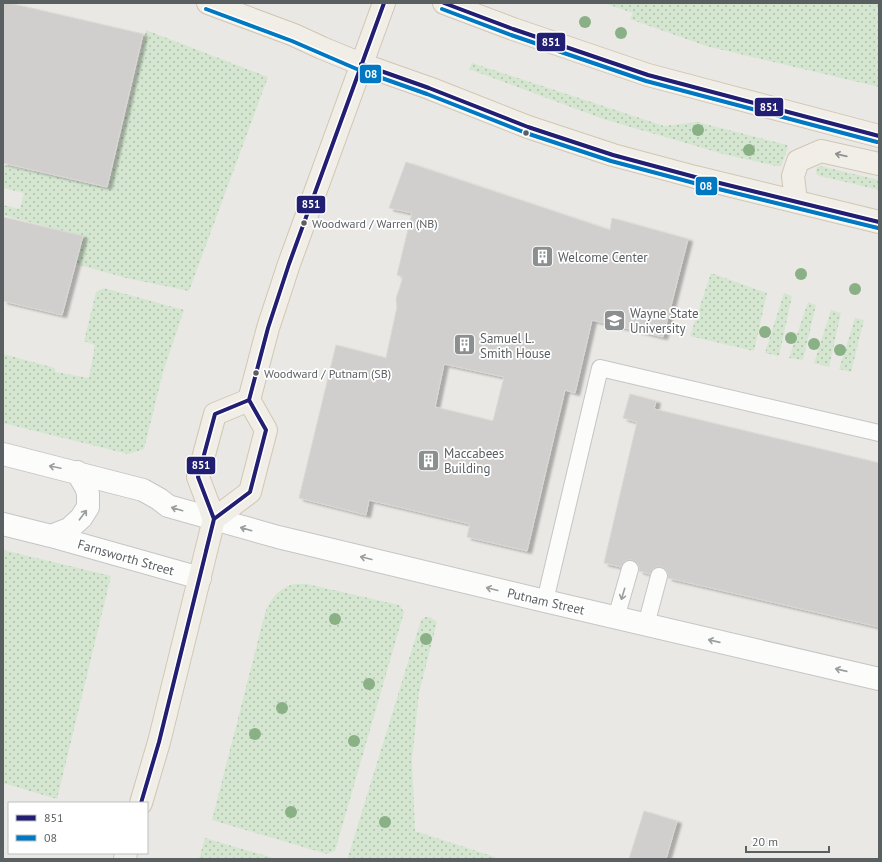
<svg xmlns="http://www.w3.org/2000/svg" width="882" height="862" font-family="'PT Sans',sans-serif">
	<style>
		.green { fill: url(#green-dots) }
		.building { fill: #d0cfcd; stroke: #dad8d4; fill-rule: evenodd; filter: url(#shadow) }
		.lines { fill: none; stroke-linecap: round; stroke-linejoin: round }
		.lane-casing { stroke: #c6c5c6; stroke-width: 18 }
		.street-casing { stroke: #c6c5c6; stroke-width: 24 }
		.primary-casing { stroke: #d1c6b3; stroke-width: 24 }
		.lane { stroke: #fcfcfb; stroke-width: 16 }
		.street { stroke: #fcfcfb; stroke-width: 22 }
		.primary { stroke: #f1eee7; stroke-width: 22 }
		.bus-1-casing { stroke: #fff; stroke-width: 7 }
		.bus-2-casing { stroke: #fff; stroke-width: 7 }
		.bus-1 { stroke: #221e72; stroke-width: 4 }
		.bus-2 { stroke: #0079c2; stroke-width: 4 }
		.tree { fill: #8ab086 }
		.oneway { stroke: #8f9191 }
		.oneway2 { stroke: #9b9e9f }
		.bus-dot { fill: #5a5f62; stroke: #fff; stroke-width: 1.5 }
		.labels { text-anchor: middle; stroke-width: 3.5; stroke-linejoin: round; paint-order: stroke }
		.bus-label { font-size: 12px; fill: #5a5f62; stroke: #fff; text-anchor: start }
		.poi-label { font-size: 13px; fill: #5a5f62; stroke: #fff; text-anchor: start }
		.street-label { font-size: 13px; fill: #5a5f62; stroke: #fff }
		.line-badge { stroke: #fff; stroke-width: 1.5 }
		.badge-label { font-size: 11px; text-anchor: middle; font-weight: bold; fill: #fff }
	</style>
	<defs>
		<pattern id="green-dots" width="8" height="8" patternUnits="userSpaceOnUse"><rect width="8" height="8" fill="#d4e6d0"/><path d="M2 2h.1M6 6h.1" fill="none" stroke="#afbeac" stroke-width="1.8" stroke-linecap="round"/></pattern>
		<filter id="shadow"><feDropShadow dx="4.5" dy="2.5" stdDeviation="1" flood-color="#0004"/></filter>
	</defs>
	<rect width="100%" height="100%" fill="#eae8e5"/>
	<!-- green -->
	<path class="green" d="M604,3H879V87L706,46L630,19L633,13Z
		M146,30L268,77L189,291L126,278L76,264L83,236L3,215V205L20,209L24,193L3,188V165L108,188Z
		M472,63L664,126L697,122L787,145L788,147L781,166H776L727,155L603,119L469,69Z
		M820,166L879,180V190L820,176L816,174L817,167Z
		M711,273L767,293L754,351L690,336Z
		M104,288L184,310L163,372L144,449L128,454L3,423V354L55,368V372L89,378L95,345L84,341L96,292Z
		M784,293L792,296L779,356L765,353Z
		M808,302L816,305L803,360L789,358Z
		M831,310L841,313L829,367L814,363Z
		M855,318L864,320L851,372L839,369Z
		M3,550L111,576L57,799L3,783Z
		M294,584H307L399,605L404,612L335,851L327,854L212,820L265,613C272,597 278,589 294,584Z
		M425,617H430L437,622L419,693L412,759L415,831L501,859H350L348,857L421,620Z
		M205,838L277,859H199Z"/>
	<!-- building -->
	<path class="building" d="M3,3H9L143,34L107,187L3,163Z
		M406,162L610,230L612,218L688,239L663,337L592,320L575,393L565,390L527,551L467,537L470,524L369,500L366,515L299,498L336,345L386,358L397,307L396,299L403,277L397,275L412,213L389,208ZM444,364L504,377L493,421L435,407Z
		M3,217L83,236L62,315L3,301Z
		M630,394L656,401L654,409L879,463V627L668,578V574L666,570L661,567H656L653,569L650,574L639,571V567L637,563L632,560H628L624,562L621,567L604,563L637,422L623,418Z
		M644,811L677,821L666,859H629Z"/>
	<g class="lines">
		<defs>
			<path id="lane" d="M545,601L600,368L879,433
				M616,618L630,569
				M646,625L659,576"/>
			<path id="street" d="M3,454L143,490L159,499L168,506L278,537L545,601L879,679
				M3,524L51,536L200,578
				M51,536L69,529L81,518L88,507V494L86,487L77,472"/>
			<path id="primary" d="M208,3L294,35L322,48L361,64L429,88L528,127L613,155L695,177L879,222
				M444,3L513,29L648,75L879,136
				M796,201L793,176L798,161L821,151L879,164
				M214,519L250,492L266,430L249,400L268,328L289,264L384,3
				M141,803L159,742L214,519L198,477L215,414L249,400
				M125,859L126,853"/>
		</defs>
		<!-- lane casing -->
		<use href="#lane" class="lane-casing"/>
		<!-- street casing -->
		<use href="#street" class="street-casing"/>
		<!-- primary casing -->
		<use href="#primary" class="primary-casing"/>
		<!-- lane -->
		<use href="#lane" class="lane"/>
		<!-- street -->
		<use href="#street" class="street"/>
		<!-- primary -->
		<use href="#primary" class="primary"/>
		<defs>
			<path id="bus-1" d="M444,3L513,29L648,75L879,136
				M361,64L429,88L528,127L613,155L695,177L879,222
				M206,551L214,519L198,477L215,414L249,400
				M141,803L159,742L214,519L250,492L266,430L249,400L268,328L289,264L384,3"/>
			<path id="bus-2" d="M206,9L292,41L359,70L427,94L526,133L611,161L694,183L878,228
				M442,9L511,35L646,81L877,142"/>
		</defs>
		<!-- bus-1 casing -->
		<use href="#bus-1" class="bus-1-casing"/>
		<!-- bus-2 casing -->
		<use href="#bus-2" class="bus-2-casing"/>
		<!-- bus-1 -->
		<use href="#bus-1" class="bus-1"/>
		<!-- bus-2 -->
		<use href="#bus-2" class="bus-2"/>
	</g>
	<!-- trees -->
	<g class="tree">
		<circle cx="585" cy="22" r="6"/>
		<circle cx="621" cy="33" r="6"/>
		<circle cx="698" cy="130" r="6"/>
		<circle cx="749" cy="150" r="6"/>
		<circle cx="801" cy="274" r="6"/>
		<circle cx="855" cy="289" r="6"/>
		<circle cx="765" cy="332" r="6"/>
		<circle cx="791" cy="338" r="6"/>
		<circle cx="814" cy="344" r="6"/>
		<circle cx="840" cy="350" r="6"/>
		<circle cx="335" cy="619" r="6"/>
		<circle cx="426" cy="639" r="6"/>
		<circle cx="369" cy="684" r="6"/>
		<circle cx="282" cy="708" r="6"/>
		<circle cx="255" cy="734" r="6"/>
		<circle cx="354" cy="741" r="6"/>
		<circle cx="291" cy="812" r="6"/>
		<circle cx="385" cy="822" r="6"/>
	</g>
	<!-- one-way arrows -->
	<defs><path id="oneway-shaft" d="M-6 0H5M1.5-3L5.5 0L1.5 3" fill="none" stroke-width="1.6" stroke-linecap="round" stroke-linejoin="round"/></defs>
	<use class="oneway" href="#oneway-shaft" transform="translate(841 155) rotate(-167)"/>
	<g class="oneway2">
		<use href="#oneway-shaft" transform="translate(55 467) rotate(-168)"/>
		<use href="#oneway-shaft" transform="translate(177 509) rotate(-164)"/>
		<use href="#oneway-shaft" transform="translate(83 515) rotate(-53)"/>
		<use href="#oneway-shaft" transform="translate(246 529) rotate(-164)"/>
		<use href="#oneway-shaft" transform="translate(366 558) rotate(-166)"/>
		<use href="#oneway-shaft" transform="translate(492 589) rotate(-166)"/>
		<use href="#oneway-shaft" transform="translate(623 594) rotate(107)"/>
		<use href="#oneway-shaft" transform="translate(714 641) rotate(-167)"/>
		<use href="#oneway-shaft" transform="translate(841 670) rotate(-167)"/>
	</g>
	<!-- icons -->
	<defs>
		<symbol id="building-square" viewBox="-11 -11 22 22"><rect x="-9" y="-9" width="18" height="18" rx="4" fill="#8c8f90" stroke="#fff"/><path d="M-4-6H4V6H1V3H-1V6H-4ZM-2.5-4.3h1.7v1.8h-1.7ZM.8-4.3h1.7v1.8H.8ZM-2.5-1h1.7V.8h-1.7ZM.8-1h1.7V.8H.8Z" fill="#fff"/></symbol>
		<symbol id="university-square" viewBox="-11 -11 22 22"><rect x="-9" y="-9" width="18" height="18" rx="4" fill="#8c8f90" stroke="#fff"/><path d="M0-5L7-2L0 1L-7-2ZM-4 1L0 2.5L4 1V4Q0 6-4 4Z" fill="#fff"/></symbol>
	</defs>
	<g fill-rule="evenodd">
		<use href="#building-square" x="530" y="244" width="25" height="25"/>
		<use href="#university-square" x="602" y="308" width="25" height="25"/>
		<use href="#building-square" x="452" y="332" width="25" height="25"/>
		<use href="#building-square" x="416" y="448" width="25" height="25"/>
	</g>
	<!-- markers -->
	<g class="bus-dot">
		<circle cx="526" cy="133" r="3.5"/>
		<circle cx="304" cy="223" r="3.5"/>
		<circle cx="256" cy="373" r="3.5"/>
	</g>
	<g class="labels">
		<!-- bus labels -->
		<g class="bus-label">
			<text x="312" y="228">Woodward / Warren (NB)</text>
			<text x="264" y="378">Woodward / Putnam (SB)</text>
		</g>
		<!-- poi labels -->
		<g class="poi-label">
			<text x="558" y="262">Welcome Center</text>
			<text x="630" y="318">Wayne State<tspan x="630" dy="15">University</tspan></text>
			<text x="480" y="343">Samuel L.<tspan x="480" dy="15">Smith House</tspan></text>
			<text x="444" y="458">Maccabees<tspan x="444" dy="15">Building</tspan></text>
		</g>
		<!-- street labels -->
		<g class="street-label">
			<text transform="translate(126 557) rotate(16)" y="5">Farnsworth Street</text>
			<text transform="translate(546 601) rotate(13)" y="5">Putnam Street</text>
		</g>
	</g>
	<g class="line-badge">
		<rect x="536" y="32" width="30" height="20" rx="4" fill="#221e72"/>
		<rect x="359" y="64" width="23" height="20" rx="4" fill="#0079c2"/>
		<rect x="754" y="97" width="30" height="20" rx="4" fill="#221e72"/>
		<rect x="695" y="176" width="23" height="20" rx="4" fill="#0079c2"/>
		<rect x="296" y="195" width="30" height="19" rx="4" fill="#221e72"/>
		<rect x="186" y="456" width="30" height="19" rx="4" fill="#221e72"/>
	</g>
	<g class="badge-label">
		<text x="551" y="46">851</text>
		<text x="371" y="78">08</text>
		<text x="769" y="111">851</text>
		<text x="706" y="190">08</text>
		<text x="311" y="208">851</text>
		<text x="201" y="469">851</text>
	</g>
	<!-- border -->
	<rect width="882" height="862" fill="none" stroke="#5a5f62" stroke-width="8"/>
	<!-- legend -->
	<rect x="8" y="802" width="140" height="52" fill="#ffffff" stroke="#bdbfc0"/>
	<rect x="16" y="815" width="20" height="6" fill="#221e72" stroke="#bdbfc0"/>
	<text x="44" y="822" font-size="12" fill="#5a5f62">851</text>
	<rect x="16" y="835" width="20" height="6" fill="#0079c2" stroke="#bdbfc0"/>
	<text x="44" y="842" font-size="12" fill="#5a5f62">08</text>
	<!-- scale -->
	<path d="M746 846v6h83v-6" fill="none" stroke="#5a5f62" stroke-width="2"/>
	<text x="752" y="846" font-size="12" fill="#5a5f62" stroke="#ffffff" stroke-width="3" paint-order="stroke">20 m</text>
</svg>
